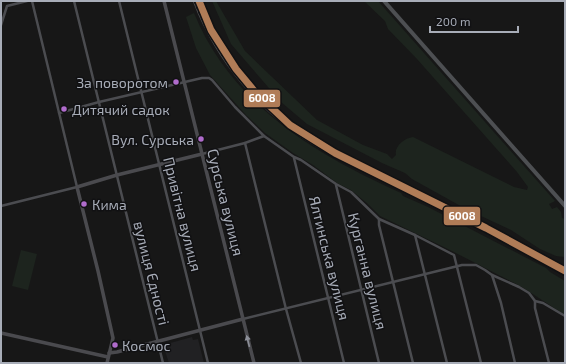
<svg xmlns="http://www.w3.org/2000/svg" width="566" height="364" font-family="'Exo 2',sans-serif">
<rect width="100%" height="100%" fill="#171717"/>
<!-- built -->
<path fill="#212123" d="M192 337 193 340 198 339 204 363H169L163 345Z"/>
<!-- green -->
<g fill="#1d241e">
<path d="M212 1H216L245 51 317 120 363 145 387 154 392 159 396 155C394 147 404 138 413 137L514 187 527 190 528 187 517 172 417 59 388 29 385 21 364 1H378L555 201 549 204 552 209 557 207 561 212 562 218 565 219V257L556 256 540 249 511 230 466 209 412 179 405 173 382 163 307 124 281 102 231 44Z"/>
<path d="M194 13C231 104 316 155 401 193L403 196 428 207 546 268 550 272 565 281V315L522 287 450 250 380 216 368 204 351 190 337 183 313 165 293 153 265 133 246 115 210 75 196 48 186 17Z"/>
<path d="M21 250 37 254 28 290 12 286Z"/>
</g>
<g fill="none" stroke-linecap="round" stroke-linejoin="round">
<!-- street -->
<g stroke="#4b4c50" stroke-width="2.5">
<path d="M74 1 163 363"/>
<path d="M119 1 208 363"/>
<path d="M1 25 7 6 27 1"/>
<path d="M59 113 99 102 202 78H209L212 80 235 107 264 136 245 143 286 309 301 363"/>
<path d="M264 136 294 157 301 160 336 184 351 192 379 219 415 235 454 255 481 363"/>
<path d="M202 154 245 143"/>
<path d="M294 158 344 363"/>
<path d="M336 185 379 363"/>
<path d="M1 206 77 187 32 1"/>
<path d="M379 219V225L413 363"/>
<path d="M415 235 447 363"/>
<path d="M492 275 501 303 515 363"/>
<path d="M535 301V308L549 363"/>
<path d="M243 319 462 265H476L485 270 492 275 519 287 529 293 535 301 543 303 565 316"/>
</g>
<!-- secondary -->
<g stroke="#4a4a4e" stroke-width="3.5">
<path d="M164 1 254 363"/>
<path d="M1 333 108 357"/>
<path d="M109 353 117 352 243 319"/>
<path d="M107 363 113 338 111 329 98 271 77 187 117 175 202 154"/>
</g>
<!-- primary -->
<path stroke="#4d4f52" stroke-width="4" d="M384 1 565 206"/>
<defs>
<path id="rail" d="M194 1C217 61 261 114 317 146 349 165 384 180 417 196 467 221 517 246 565 273"/>
</defs>
<!-- rail casing -->
<use href="#rail" stroke="#4b4c4f" stroke-width="2.5"/>
<!-- rail -->
<use href="#rail" stroke="#111113" stroke-width="1" stroke-dasharray="3" stroke-linecap="butt"/>
<defs>
<path id="rail-1" d="M199 1 211 30 236 69 256 93 290 125 335 153 486 228 565 271"/>
</defs>
<!-- rail-1 casing -->
<use href="#rail-1" stroke="#111113" stroke-width="10"/>
<!-- rail-1 -->
<use href="#rail-1" stroke="#b07c57" stroke-width="7"/>
</g>
<!-- one-way arrows -->
<defs><path id="oneway-solid" d="M-6-.8H1V-3.2L6.5 0L1 3.2V.8H-6Z"/></defs>
<use fill="#8c8f98" href="#oneway-solid" transform="translate(248 341) rotate(-104)"/>
<!-- markers -->
<g fill="#b06ccc" stroke="#111113" stroke-width="1.5">
<circle cx="176" cy="82" r="3.5"/>
<circle cx="64" cy="109" r="3.5"/>
<circle cx="201" cy="139" r="3.5"/>
<circle cx="84" cy="204" r="3.5"/>
<circle cx="115" cy="345" r="3.5"/>
</g>
<g text-anchor="middle" dominant-baseline="central" stroke-width="3" stroke-linejoin="round" paint-order="stroke">
<!-- bus labels -->
<g font-size="14" fill="#a8adb8" stroke="#111113" text-anchor="start">
<text x="168" y="82" text-anchor="end">За поворотом</text>
<text x="72" y="109">Дитячий садок</text>
<text x="194" y="139" text-anchor="end">Вул. Сурська</text>
<text x="92" y="204">Кима</text>
<text x="122" y="345">Космос</text>
</g>
<!-- street labels -->
<g font-size="15" fill="#a8adb8" stroke="#111113">
<text transform="translate(226 202) rotate(76)">Сурська вулиця</text>
<text transform="translate(183 214) rotate(76)">Привітна вулиця</text>
<text transform="translate(330 258) rotate(76)">Ялтинська вулиця</text>
<text transform="translate(368 271) rotate(76)">Курганна вулиця</text>
<text transform="translate(152 273) rotate(76)">вулиця Єдності</text>
</g>
</g>
<g stroke="#111113" stroke-width="1.5">
<rect x="243" y="89" width="38" height="19" rx="4" fill="#b07c57"/>
<rect x="443" y="206" width="38" height="20" rx="4" fill="#b07c57"/>
</g>
<g font-size="11" text-anchor="middle" font-weight="bold" fill="#fff">
<text x="262" y="102">6008</text>
<text x="462" y="220">6008</text>
</g>
<!-- border -->
<rect width="566" height="364" fill="none" stroke="#a8adb8" stroke-width="4"/>
<!-- scale -->
<path d="M430 26v6h88v-6" fill="none" stroke="#a8adb8" stroke-width="2"/>
<text x="436" y="26" font-size="12" fill="#a8adb8" stroke="#111113" stroke-width="3" paint-order="stroke">200 m</text>
</svg>
